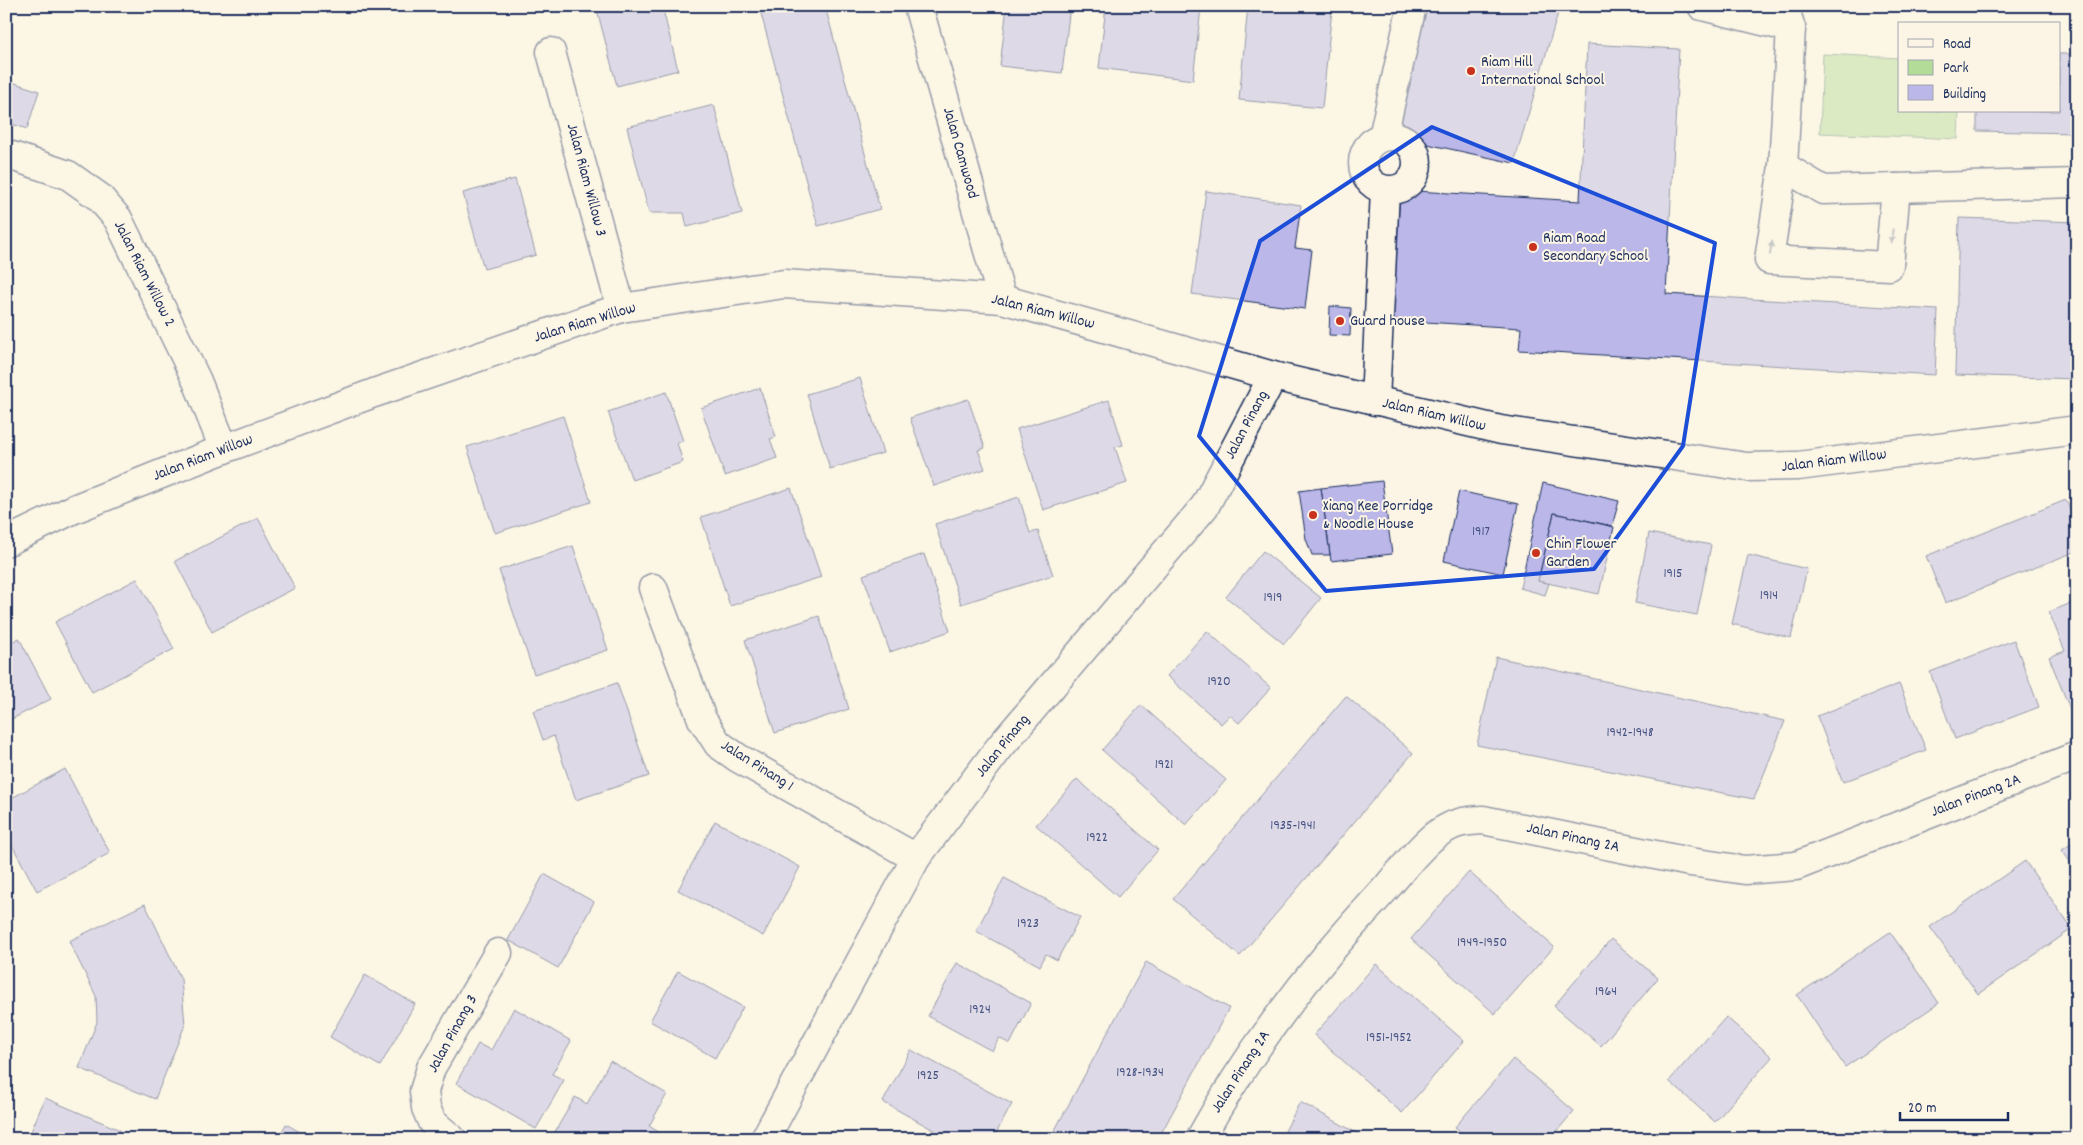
<svg xmlns="http://www.w3.org/2000/svg" width="2083" height="1145" font-family="Dekko,sans-serif">
<rect width="100%" height="100%" fill="#fcf5e5"/>
<filter id="ink" filterUnits="userSpaceOnUse"><feTurbulence type="fractalNoise" baseFrequency=".02" numOctaves="2"/><feDisplacementMap in="SourceGraphic" scale="10" xChannelSelector="R" yChannelSelector="G"/><feConvolveMatrix kernelMatrix="1 2 1 2 8 2 1 2 1" color-interpolation-filters="sRGB"/></filter>
<g filter="url(#ink)">
<!-- green -->
<path fill="#b3dc99" stroke="#67867c" d="M1823 54 1899 58V111H1959L1958 139 1820 133Z"/>
<!-- building -->
<g fill="#bbb7e9" stroke="#1b2f5e">
<path d="M596 6H662L678 70 617 86Z"/>
<path d="M759 6H825L880 209 818 226Z"/>
<path d="M1007 6H1070L1062 73 1000 66Z"/>
<path d="M1106 6 1201 7 1193 80 1099 68Z"/>
<path d="M1248 6H1307L1332 9 1322 108 1239 100Z"/>
<path d="M1417 6H1560L1514 163 1386 135Z"/>
<path d="M1587 44 1679 49 1666 294 1938 310 1935 375 1519 350 1521 328 1393 320 1400 190 1580 201Z"/>
<path d="M2059 54H2077V133L1977 131V111H2059Z"/>
<path d="M6 80 39 91 27 129 6 122Z"/>
<path d="M714 105 742 213 687 227 684 213H649L627 127Z"/>
<path d="M515 179 536 255 484 269 463 193Z"/>
<path d="M1206 191 1301 205 1295 248 1312 250 1305 309 1192 294Z"/>
<path d="M1959 218 2077 222V379L1955 375Z"/>
<path d="M1330 306 1351 308 1350 336 1329 335Z"/>
<path d="M860 378 883 453 830 469 807 394Z"/>
<path d="M760 388 776 437 770 439 777 458 725 476 701 408Z"/>
<path d="M666 392 683 441 677 443 683 462 632 480 608 412Z"/>
<path d="M968 399 985 448 978 450 985 469 934 486 910 418Z"/>
<path d="M1109 400 1123 445 1115 447 1127 483 1043 510 1017 429Z"/>
<path d="M563 416 591 502 495 533 467 447Z"/>
<path d="M1382 481 1392 554 1331 561 1321 488Z"/>
<path d="M1543 483 1619 501 1612 526 1554 513 1538 581 1549 583 1545 595 1520 588Z"/>
<path d="M791 488 821 577 730 606 701 517Z"/>
<path d="M1321 488 1330 555H1312L1306 539 1299 491Z"/>
<path d="M1459 491 1518 504 1503 574 1444 561Z"/>
<path d="M1019 497 1030 533 1038 531 1053 575 961 604 935 524Z"/>
<path d="M2066 500 2077 527V551L1945 603 1926 556Z"/>
<path d="M1554 513 1614 527 1599 594 1538 581Z"/>
<path d="M258 518 295 588 212 632 175 561Z"/>
<path d="M1649 533 1711 545 1697 615 1635 603Z"/>
<path d="M573 546 608 650 534 674 499 570Z"/>
<path d="M1263 551 1321 598 1284 644 1226 597Z"/>
<path d="M924 554 950 631 890 652 863 575Z"/>
<path d="M1748 555 1807 569 1791 638 1732 624Z"/>
<path d="M137 579 174 649 92 692 55 622Z"/>
<path d="M2077 597V712L2072 714 2049 657 2065 651 2049 612 2074 602 2073 599Z"/>
<path d="M819 616 849 709 775 733 745 640Z"/>
<path d="M1207 631 1271 688 1239 723 1230 715 1221 724 1167 676Z"/>
<path d="M19 638 51 699 6 722V645Z"/>
<path d="M2014 640 2039 707 1955 739 1930 672Z"/>
<path d="M1496 657 1785 721 1754 799 1477 745Z"/>
<path d="M617 683 649 776 576 800 554 736 543 740 533 711Z"/>
<path d="M1899 684 1926 750 1843 782 1817 716Z"/>
<path d="M1346 696 1413 753 1240 956 1173 899Z"/>
<path d="M1141 705 1226 780 1186 825 1102 750Z"/>
<path d="M65 769 110 853 37 891 6 834V801Z"/>
<path d="M1077 779 1158 850 1118 897 1036 825Z"/>
<path d="M715 821 800 867 763 936 678 890Z"/>
<path d="M2077 840V872L2062 850Z"/>
<path d="M2025 861 2072 929 1978 994 1930 927Z"/>
<path d="M1469 872 1554 947 1495 1014 1411 939Z"/>
<path d="M544 874 594 902 558 968 508 940Z"/>
<path d="M1004 878 1080 917 1057 960 1046 954 1040 966 976 931Z"/>
<path d="M145 904 181 979 185 1025 155 1099 79 1068 97 1022 96 996 69 941Z"/>
<path d="M1890 932 1939 1003 1845 1067 1797 995Z"/>
<path d="M1611 939 1658 978 1601 1046 1554 1006Z"/>
<path d="M1146 962 1229 1008 1158 1139H1050Z"/>
<path d="M957 963 1031 1003 1010 1044 999 1038 992 1051 928 1016Z"/>
<path d="M1376 964 1464 1041 1402 1113 1314 1035Z"/>
<path d="M678 971 743 1007 715 1058 650 1021Z"/>
<path d="M365 975 415 1004 380 1066 330 1037Z"/>
<path d="M514 1008 571 1041 552 1074 564 1080 536 1129 456 1083 478 1044 491 1050Z"/>
<path d="M1726 1017 1772 1057 1715 1122 1669 1081Z"/>
<path d="M911 1050 1012 1104 993 1139H950L883 1102Z"/>
<path d="M1513 1059 1574 1111 1550 1139H1469L1455 1127Z"/>
<path d="M610 1061 667 1094 649 1126 660 1133 657 1139H556L552 1137 575 1097 587 1104Z"/>
<path d="M45 1098 120 1130 116 1139H28Z"/>
<path d="M1300 1102 1368 1139H1281Z"/>
<path d="M286 1124 312 1139H278Z"/>
<path d="M1886 1130 1888 1138 1903 1134 1905 1139H1850Z"/>
</g>
<g fill="none" stroke-linecap="round" stroke-linejoin="round">
<defs>
<g id="minor">
<path d="M918 6 1002 299"/>
<path d="M1702 6 1791 28"/>
<path d="M1784 6 1791 28 1783 166 1823 190 2077 183"/>
<path d="M551 52 621 308"/>
<circle cx="1390" cy="163" r="27"/>
<path d="M1383 137 1412 6"/>
<path d="M6 154 68 175 99 197 118 219 197 381 224 449"/>
<path d="M1783 166 1769 260 1889 266 1896 188"/>
<path d="M1375 401 1385 190"/>
<path d="M6 542 74 509 224 449 374 393 621 308 784 284 1002 299 1273 376 1501 430 1747 467 1798 466 2077 430"/>
<path d="M653 588 702 719 718 744 738 758 916 858"/>
<path d="M452 1139 432 1122 426 1108 424 1091 431 1068 498 953"/>
<path d="M765 1139 916 858 1000 747 1205 506 1273 376"/>
<path d="M1200 1139C1251 1046 1316 963 1388 886 1400 872 1423 843 1437 834 1455 822 1463 821 1483 820L1690 862 1745 870 1796 866 2077 756"/>
</g>
</defs>
<!-- minor casing -->
<use href="#minor" stroke="#1b2f5e" stroke-width="31"/>
<!-- minor -->
<use href="#minor" stroke="#fcf5e5" stroke-width="28"/>
</g>
<!-- one-way arrows -->
<defs><path id="oneway-solid" d="M-6-.8H1V-3.2L6.5 0L1 3.2V.8H-6Z" transform="scale(1.25)"/></defs>
<g fill="#8c92a2">
<use href="#oneway-solid" transform="translate(1892 236) rotate(95)"/>
<use href="#oneway-solid" transform="translate(1771 248) rotate(-81)"/>
</g>
</g>
<!-- marked area -->
<path d="M0 0H2083V1145H0ZM1432 127 1715 243 1683 446 1594 569 1326 591 1199 436 1260 241Z" fill="#fcf5e5" fill-opacity=".55" fill-rule="evenodd"/>
<path fill="none" stroke="#1d4ed8" stroke-width="4" stroke-linejoin="round" d="M1432 127 1715 243 1683 446 1594 569 1326 591 1199 436 1260 241Z"/>
<!-- markers -->
<g fill="#c8321e" stroke="#fcf5e5" stroke-width="2">
<circle cx="1471" cy="71" r="5"/>
<circle cx="1533" cy="247" r="5"/>
<circle cx="1340" cy="321" r="5"/>
<circle cx="1313" cy="515" r="5"/>
<circle cx="1536" cy="553" r="5"/>
</g>
<g text-anchor="middle" dominant-baseline="central" stroke-width="4" stroke-linejoin="round" paint-order="stroke">
<!-- number labels -->
<g font-size="14" fill="#435181">
<text x="1481" y="532">1917</text>
<text x="1673" y="574">1915</text>
<text x="1769" y="596">1914</text>
<text x="1273" y="598">1919</text>
<text x="1219" y="682">1920</text>
<text x="1630" y="733">1942-1948</text>
<text x="1164" y="765">1921</text>
<text x="1293" y="826">1935-1941</text>
<text x="1097" y="838">1922</text>
<text x="1028" y="924">1923</text>
<text x="1482" y="943">1949-1950</text>
<text x="1606" y="992">1964</text>
<text x="980" y="1010">1924</text>
<text x="1389" y="1038">1951-1952</text>
<text x="1140" y="1073">1928-1934</text>
<text x="928" y="1076">1925</text>
</g>
<!-- poi labels -->
<g font-size="16" fill="#1b2f5e" stroke="#fcf5e5" text-anchor="start">
<text x="1481" y="62">Riam Hill<tspan x="1481" dy="18">International School</tspan></text>
<text x="1543" y="238">Riam Road<tspan x="1543" dy="18">Secondary School</tspan></text>
<text x="1350" y="321">Guard house</text>
<text x="1323" y="506">Xiang Kee Porridge<tspan x="1323" dy="18">&amp; Noodle House</tspan></text>
<text x="1546" y="544">Chin Flower<tspan x="1546" dy="18">Garden</tspan></text>
</g>
<!-- street labels -->
<g font-size="16" fill="#1b2f5e" stroke="#fcf5e5">
<text transform="translate(960 153) rotate(74)">Jalan Camwood</text>
<text transform="translate(586 180) rotate(75)">Jalan Riam Willow 3</text>
<text transform="translate(144 274) rotate(63)">Jalan Riam Willow 2</text>
<text transform="translate(1043 312) rotate(14)">Jalan Riam Willow</text>
<text transform="translate(585 323) rotate(-17)">Jalan Riam Willow</text>
<text transform="translate(1434 415) rotate(13)">Jalan Riam Willow</text>
<text transform="translate(1247 425) rotate(-62)">Jalan Pinang</text>
<text transform="translate(203 458) rotate(-21)">Jalan Riam Willow</text>
<text transform="translate(1834 461) rotate(-7)">Jalan Riam Willow</text>
<text transform="translate(1003 746) rotate(-51)">Jalan Pinang</text>
<text transform="translate(757 766) rotate(32)">Jalan Pinang 1</text>
<text transform="translate(1976 796) rotate(-21)">Jalan Pinang 2A</text>
<text transform="translate(1573 838) rotate(12)">Jalan Pinang 2A</text>
<text transform="translate(453 1034) rotate(-61)">Jalan Pinang 3</text>
<text transform="translate(1241 1072) rotate(-57)">Jalan Pinang 2A</text>
</g>
</g>
<!-- margin -->
<rect width="2083" height="1145" fill="none" stroke="#fcf5e5" stroke-width="25"/>
<rect x="12" y="12" width="2058" height="1120" fill="none" stroke="#1b2f5e" stroke-width="2" filter="url(#ink)"/>
<!-- legend -->
<rect x="1898" y="22" width="162" height="90" fill="#fcf5e5" stroke="#a2a6af"/>
<rect x="1908" y="39" width="25" height="8" fill="#fcf5e5" stroke="#a2a6af"/>
<text x="1943" y="48" font-size="15" fill="#1b2f5e">Road</text>
<rect x="1908" y="60" width="25" height="15" fill="#b3dc99" stroke="#a2a6af"/>
<text x="1943" y="72" font-size="15" fill="#1b2f5e">Park</text>
<rect x="1908" y="85" width="25" height="15" fill="#bbb7e9" stroke="#a2a6af"/>
<text x="1943" y="98" font-size="15" fill="#1b2f5e">Building</text>
<!-- scale -->
<path d="M1900 1112v8h108v-8" fill="none" stroke="#1b2f5e" stroke-width="2.5"/>
<text x="1908" y="1112" font-size="15" fill="#1b2f5e" stroke="#fcf5e5" stroke-width="4" paint-order="stroke">20 m</text>
</svg>
